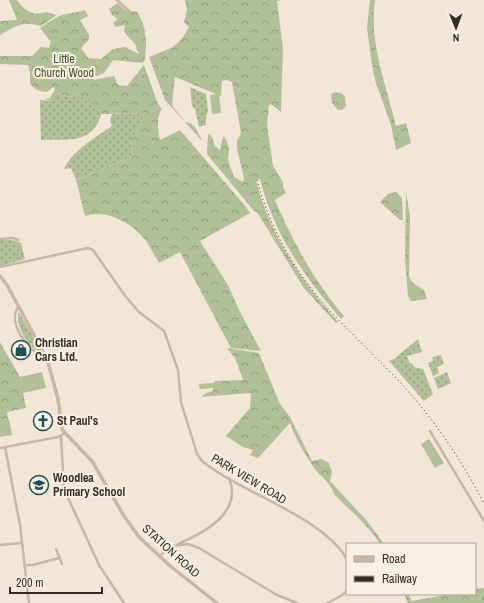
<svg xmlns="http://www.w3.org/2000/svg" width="484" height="603" font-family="'Archivo Narrow',sans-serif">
<defs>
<pattern id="grass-dots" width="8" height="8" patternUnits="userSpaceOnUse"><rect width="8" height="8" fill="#b2c098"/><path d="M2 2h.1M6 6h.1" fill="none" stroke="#929c7c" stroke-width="1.8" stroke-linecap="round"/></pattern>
<pattern id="forest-crowns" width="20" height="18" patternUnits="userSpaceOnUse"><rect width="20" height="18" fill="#b2c098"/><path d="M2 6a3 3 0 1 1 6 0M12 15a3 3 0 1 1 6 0" fill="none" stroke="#929c7c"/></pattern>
</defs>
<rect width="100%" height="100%" fill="#f1e6d8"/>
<!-- grass -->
<g fill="url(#grass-dots)">
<path d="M190 87 206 94 208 111 206 116V125L199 127 195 109 192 106Z"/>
<path d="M56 93 69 97 80 95 95 109 102 112C93 145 69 139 41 140L40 100 50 101Z"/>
<path d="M144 113 141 123 131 140 132 156 76 180 71 168 64 169C72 151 96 137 112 126L110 121 112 114Z"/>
<path d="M0 240H12L21 243 25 259 0 266Z"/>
<path d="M19 312 42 353C29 349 14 325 19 312Z"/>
<path d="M418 339 422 352 407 356 410 364 412 363 414 367 423 369 433 394 424 401 389 361 394 359Z"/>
<path d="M441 355 444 364 437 367 439 373 433 376 428 363 433 361 432 357Z"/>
<path d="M447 372 451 383 438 389 434 378Z"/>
</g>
<!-- forest -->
<g fill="url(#forest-crowns)">
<path d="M9 0H17C24 10 33 17 46 12L57 15 41 26C21 21 16 26 0 35V56H32L41 47 49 48 51 42 40 28C48 23 56 16 66 14 73 12 78 13 85 10L88 16 80 20 89 35V39L81 48 88 58 101 59 113 49 125 47 139 54 135 44 124 32 125 25 116 27 113 23 118 19 112 15 109 9 118 3 125 10 137 12C147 27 147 42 145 60L142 63 113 60 104 73 94 77V80L114 76 118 85 127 86 144 65 158 104 162 109C156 116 158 132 160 140L180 130 246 207 250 213 200 241 228 285 239 310 261 351 231 348 180 252 159 263C155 256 151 249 147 242 134 224 106 208 85 216L76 180 132 156 131 140 141 123 144 113 102 114V112L95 109 80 95 69 97 57 93 54 99 50 101 45 99 50 98 55 89 53 87 47 92C41 92 34 89 30 84V73L28 65 0 64V21L17 20Z"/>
<path d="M185 0H282L277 1 283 48 281 112 271 104 269 105 267 125 273 166 283 182V187L286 193 275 200C293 242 314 281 344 316L341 319C305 277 274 235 260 179L256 180C269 234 302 281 338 322L336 323 303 287 257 212 254 211 207 154 208 134 212 137 215 146 220 150 223 136 226 139 229 148 228 160 234 177 243 182 244 178 237 149V141L241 133 232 82 227 80 222 81 221 96 175 77 172 105 185 122 190 123 195 127 203 142 165 100 149 57C171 48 177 49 189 27L184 22 187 10Z"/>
<path d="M370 0H375C369 44 386 84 396 126L406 123 411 143 396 150 391 125 375 80 371 59 367 28Z"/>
<path d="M335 92 341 93 345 97 346 106 342 110H338L332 103 331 94Z"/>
<path d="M396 192 402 198 403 220H400L380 202 388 194Z"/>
<path d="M406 193 410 216 409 277 413 283 424 290 427 299 411 301 408 296 405 259Z"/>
<path d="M0 342 20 377 26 408 7 412 8 419 0 420Z"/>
<path d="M227 348 259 353 280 404 290 417 312 461 321 459 329 463 332 472 330 481 367 521 384 544H380C367 523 350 511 334 494 332 484 321 477 315 469 305 455 296 439 290 423L258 458 250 455 253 450 243 447 226 436 250 408 251 393 201 397 206 393 213 391V388L200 389 199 384 214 383 215 381 243 380 235 358Z"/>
<path d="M484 588V603H408L404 594H408L412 601 450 594H475V589Z"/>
</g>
<!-- pitch -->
<g fill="#b2c098">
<path d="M219 94 221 113 212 114 210 95Z"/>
<path d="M42 372 46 388 23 393 20 377Z"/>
<path d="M9 419 12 435 0 437V420Z"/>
<path d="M429 439 444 463 435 468 421 444Z"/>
</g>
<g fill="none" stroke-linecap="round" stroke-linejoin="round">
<!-- minor -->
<g stroke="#c9b6a4" stroke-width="2.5">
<path d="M117 0 129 11"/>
<path d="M0 239 13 238 18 240"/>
<path d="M0 267 88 248 93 250 126 297 139 312 164 331 178 370 181 402 197 454 202 461C241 493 322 516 347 559"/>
<path d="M18 307C7 323 29 353 45 357"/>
<path d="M430 431 484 521"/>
<path d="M61 436 64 489 99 565 124 603"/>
<path d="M5 447 20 525 29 603"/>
<path d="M0 448 58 437 65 433"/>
<path d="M178 544C204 533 243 513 229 478"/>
<path d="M0 545 22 543"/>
<path d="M173 546 188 544 199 548 277 595 297 603"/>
<path d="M56 549 62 564"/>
<path d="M159 556 173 546"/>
<path d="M25 565H33L59 558"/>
<path d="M327 603 341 596 347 591"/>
</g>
<!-- tertiary -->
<path stroke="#c9b6a4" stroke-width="3.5" d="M0 276 7 285 47 359 58 399 62 429 65 433 92 461 124 516 139 537 169 565 217 603"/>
<!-- rail -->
<path stroke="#352b26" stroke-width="1" stroke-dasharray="1 3" stroke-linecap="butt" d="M257 180C269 225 292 267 322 302 351 335 385 364 414 398 441 430 465 466 484 504"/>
</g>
<!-- icons -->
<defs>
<symbol id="shop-ring" viewBox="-11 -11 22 22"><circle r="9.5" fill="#f9f0e4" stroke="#1b5156" stroke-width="1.5"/><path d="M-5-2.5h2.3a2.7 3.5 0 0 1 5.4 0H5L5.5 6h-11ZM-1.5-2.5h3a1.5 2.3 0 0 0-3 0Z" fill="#1b5156"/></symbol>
<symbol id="church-ring" viewBox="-11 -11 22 22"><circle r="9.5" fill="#f9f0e4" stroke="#1b5156" stroke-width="1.5"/><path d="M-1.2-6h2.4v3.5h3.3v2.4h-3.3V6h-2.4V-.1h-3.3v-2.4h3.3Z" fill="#1b5156"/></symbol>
<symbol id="school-ring" viewBox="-11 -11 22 22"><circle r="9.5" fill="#f9f0e4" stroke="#1b5156" stroke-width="1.5"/><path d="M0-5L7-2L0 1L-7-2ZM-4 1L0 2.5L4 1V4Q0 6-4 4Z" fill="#1b5156"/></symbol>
</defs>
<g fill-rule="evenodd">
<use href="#shop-ring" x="10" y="339" width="22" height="22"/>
<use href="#church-ring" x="32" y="410" width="22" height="22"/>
<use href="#school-ring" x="28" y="474" width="22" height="22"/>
</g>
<g text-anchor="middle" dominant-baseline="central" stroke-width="4" stroke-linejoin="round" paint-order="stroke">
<!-- park labels -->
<g font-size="12" fill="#43532a" stroke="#f9f0e4">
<text x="64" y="59">Little<tspan x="64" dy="14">Church Wood</tspan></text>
</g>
<!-- poi labels -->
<g font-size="12" font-weight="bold" fill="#352b26" stroke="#f9f0e4" text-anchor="start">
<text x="35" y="343">Christian<tspan x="35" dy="14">Cars Ltd.</tspan></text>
<text x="57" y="421">St Paul's</text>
<text x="53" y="478">Woodlea<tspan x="53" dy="14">Primary School</tspan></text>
</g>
<!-- street labels -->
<g font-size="12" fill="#352b26" stroke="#f9f0e4">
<text transform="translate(249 479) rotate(31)">PARK VIEW ROAD</text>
<text transform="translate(171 551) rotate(42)">STATION ROAD</text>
</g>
</g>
<!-- legend -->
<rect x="346" y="543" width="130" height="52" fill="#f9f0e4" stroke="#aba198"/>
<rect x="354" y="556" width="20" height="6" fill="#c9b6a4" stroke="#aba198"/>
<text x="382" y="563" font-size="12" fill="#352b26">Road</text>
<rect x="354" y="576" width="20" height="6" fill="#352b26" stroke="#aba198"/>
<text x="382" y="583" font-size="12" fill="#352b26">Railway</text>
<!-- north arrow -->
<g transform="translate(456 28) rotate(179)" stroke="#f9f0e4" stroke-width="3" paint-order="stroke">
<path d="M0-3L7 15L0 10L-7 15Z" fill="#352b26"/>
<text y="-6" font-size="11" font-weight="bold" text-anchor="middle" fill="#352b26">N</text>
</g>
<!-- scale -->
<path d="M10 587v6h92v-6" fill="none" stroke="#352b26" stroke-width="2"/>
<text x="16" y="587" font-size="12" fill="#352b26" stroke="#f9f0e4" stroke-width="3" paint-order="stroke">200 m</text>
</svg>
